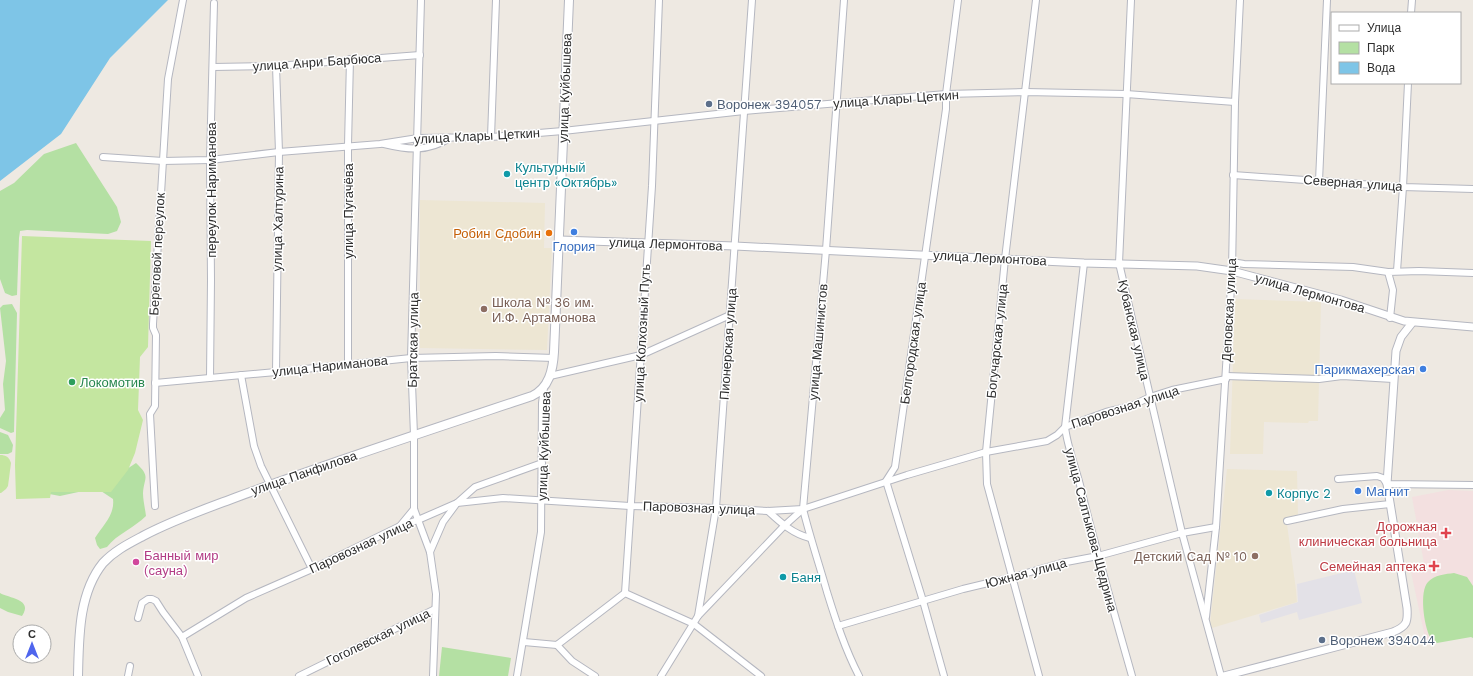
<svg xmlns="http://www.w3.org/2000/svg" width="1473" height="676" font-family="'Work Sans',sans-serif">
<rect width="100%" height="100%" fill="#eee9e2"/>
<!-- industrial -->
<path fill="#e3e1e7" d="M1354 570 1362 603 1299 620 1297 612 1261 623 1259 615 1298 602 1297 584Z"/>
<!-- education -->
<g fill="#ede6d3">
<path d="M420 200 545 203 544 248H552L547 350 420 348Z"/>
<path d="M1235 299 1321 302 1318 421H1309L1308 423 1264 422 1263 454H1230Z"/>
<path d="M1227 469 1297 471 1298 516 1286 517 1296 590 1297 602 1212 628 1210 624Z"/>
</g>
<!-- medical -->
<path fill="#f3e0e0" d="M1448 490 1473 491V631L1426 642 1411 572 1425 569 1412 497Z"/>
<!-- green -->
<g fill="#b4e0a3">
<path d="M76 143 117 207 121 222 117 231 108 234 27 230 20 231 19 238 17 295 12 296 5 293 0 279V191L14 183 44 154Z"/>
<path d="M12 304 17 313 14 432 11 433 0 428V418L5 410 3 384 6 361 0 308 3 305Z"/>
<path d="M0 432 8 435 13 445 12 452 8 454H0Z"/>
<path d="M136 463C151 477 144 477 143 493 143 500 145 508 146 516 134 528 117 534 107 547L100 549 97 545 95 538C103 525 115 515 113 499L101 491H83L60 496 44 493 124 471Z"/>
<path d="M1454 573 1467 577 1473 586V638L1471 637 1437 643C1435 641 1431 639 1430 637 1424 626 1419 591 1428 582 1434 575 1446 574 1454 573Z"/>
<path d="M0 593C8 598 34 599 22 616L8 612 0 608Z"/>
<path d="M442 647 511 658 508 676H439Z"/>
</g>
<!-- pitch -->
<g fill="#c4e6a0">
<path d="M22 236 151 241 148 347 140 357 138 410 143 420 135 453 128 470 111 492H51L50 498 16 499 15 465Z"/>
<path d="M0 455C6 455 9 457 11 463L8 486 6 489 1 493H0Z"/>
</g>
<!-- water -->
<path fill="#7ec5e7" d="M0 0H168L110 58 61 134 0 181Z"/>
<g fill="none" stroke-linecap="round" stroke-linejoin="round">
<defs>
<g id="minor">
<path d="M421 0 411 358 414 435V509L430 552 436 594 433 676"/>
<path d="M844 0 826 250 803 509C810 537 819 564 827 592 836 621 845 649 859 676"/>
<path d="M1036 0 1005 259 986 452 987 484 1039 676"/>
<path d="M1131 0 1119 263 1182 533 1221 676"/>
<path d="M1411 13 1412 0"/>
<path d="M276 66 279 152 276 372"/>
<path d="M213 67 276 66 420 55"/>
<path d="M491 137 496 0"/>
<path d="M384 144C409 150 427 152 450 138"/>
<path d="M103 157 163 161 210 160 279 152 380 144 418 138 491 137 563 131 744 111 946 94 1025 92 1126 94 1235 102"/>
<path d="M1233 175 1403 187 1473 189"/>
<path d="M1319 181 1327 0"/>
<path d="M1232 262 1244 264 1353 267 1388 272"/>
<path d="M1084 263 1065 427C1068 451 1078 473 1083 497 1098 557 1115 616 1132 676"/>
<path d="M1397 271 1403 187 1408 83"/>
<path d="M1390 318 1393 290 1388 272 1419 271 1473 273"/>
<path d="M348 364V145L350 59"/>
<path d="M241 375 254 446 261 466 312 569"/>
<path d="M550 376 641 355 730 315"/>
<path d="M1226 376 1319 379 1342 376 1393 379"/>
<path d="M210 378 211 280 210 160 214 3"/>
<path d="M155 383 276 372 411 358 496 356 554 358"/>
<path d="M1338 479 1377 476 1383 478 1387 484 1473 485"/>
<path d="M155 506 150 414 155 406 156 335 153 328V324L168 79 183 0"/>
<path d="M768 511C781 523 793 534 810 538"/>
<path d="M1287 521 1343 509 1390 504"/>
<path d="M400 526 414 509"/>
<path d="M430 552 443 522 457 503 475 487 542 463"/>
<path d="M625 593 652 186 659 0"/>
<path d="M698 616 784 526 803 509"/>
<path d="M1206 617 1216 527 1232 271 1235 102 1240 0"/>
<path d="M138 618 142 603 148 599H152L156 601 163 612 182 637 198 676"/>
<path d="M838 626 963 589 1013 577 1061 563 1098 556 1182 533 1216 527"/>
<path d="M182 637 246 598 312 569 400 526 418 520 457 503 503 498 630 506 716 508 768 511 803 509 907 475 986 452 1047 441 1057 435 1065 427 1106 412 1131 406 1150 397 1172 390 1226 379"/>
<path d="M524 642 557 645 625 593 694 624 761 676"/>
<path d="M557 645 572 661 595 676"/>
<path d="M128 676 130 666"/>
<path d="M299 676 435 609"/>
<path d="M517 676 541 532 542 403 544 387"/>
<path d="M661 676 698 616 716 508 752 0"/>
<path d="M944 676 923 601 886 481 895 467 946 109V94L958 0"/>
</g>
<g id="tertiary">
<path d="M560 240 735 246 1084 263 1197 266 1232 271 1341 300 1404 321 1473 327"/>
<path d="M1224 676 1393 632C1407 626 1408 622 1407 608L1387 484 1396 351 1401 337 1412 323"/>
</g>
<path id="secondary" d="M78 676C79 639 78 594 103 563 114 551 128 544 143 536 173 520 205 509 237 497 335 461 433 429 532 396 549 388 553 370 554 352L569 0"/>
</defs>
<!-- minor casing -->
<use href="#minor" stroke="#b5b7c0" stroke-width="8"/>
<!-- tertiary casing -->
<use href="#tertiary" stroke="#b5b7c0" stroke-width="9"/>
<!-- secondary casing -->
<use href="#secondary" stroke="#b5b7c0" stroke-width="10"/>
<!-- minor -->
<use href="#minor" stroke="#fff" stroke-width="6"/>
<!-- tertiary -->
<use href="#tertiary" stroke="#fff" stroke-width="7"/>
<!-- secondary -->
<use href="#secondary" stroke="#fff" stroke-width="8"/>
</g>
<!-- markers -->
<g fill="#5c6f8a" stroke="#fff" stroke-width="1.5">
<circle cx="709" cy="104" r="4"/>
<circle cx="1322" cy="640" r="4"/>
</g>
<g fill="#0f9aa8" stroke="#fff" stroke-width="1.5">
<circle cx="507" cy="174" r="4"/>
<circle cx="1269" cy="493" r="4"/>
<circle cx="783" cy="577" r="4"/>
</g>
<g fill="#3f7fe0" stroke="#fff" stroke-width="1.5">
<circle cx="574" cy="232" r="4"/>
<circle cx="1423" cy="369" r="4"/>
<circle cx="1358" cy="491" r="4"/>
</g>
<circle fill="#e8710a" stroke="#fff" stroke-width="1.5" cx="549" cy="233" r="4"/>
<g fill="#8d6e63" stroke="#fff" stroke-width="1.5">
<circle cx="484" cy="309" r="4"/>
<circle cx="1255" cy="556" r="4"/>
</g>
<circle fill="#2e9e5b" stroke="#fff" stroke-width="1.5" cx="72" cy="382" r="4"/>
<g fill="#e0444e" stroke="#fff" stroke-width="1.5">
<path d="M1444 527h4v4h4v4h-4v4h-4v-4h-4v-4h4z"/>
<path d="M1432 560h4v4h4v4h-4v4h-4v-4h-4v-4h4z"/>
</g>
<circle fill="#d1479c" stroke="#fff" stroke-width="1.5" cx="136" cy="562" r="4"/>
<g text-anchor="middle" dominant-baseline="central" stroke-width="3" stroke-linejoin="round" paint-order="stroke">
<!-- street labels -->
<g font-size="13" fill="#2e2e2e" stroke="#fff">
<text transform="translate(317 62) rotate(-4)">улица Анри Барбюса</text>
<text transform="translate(565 88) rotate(-88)">улица Куйбышева</text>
<text transform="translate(896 99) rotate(-4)">улица Клары Цеткин</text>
<text transform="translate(477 136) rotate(-3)">улица Клары Цеткин</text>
<text transform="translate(1353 183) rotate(4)">Северная улица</text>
<text transform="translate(211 190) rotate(-90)">переулок Нариманова</text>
<text transform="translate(348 211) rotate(-90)">улица Пугачёва</text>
<text transform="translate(278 219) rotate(-89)">улица Халтурина</text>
<text transform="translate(666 244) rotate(2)">улица Лермонтова</text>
<text transform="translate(157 254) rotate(-87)">Береговой переулок</text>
<text transform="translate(990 258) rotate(3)">улица Лермонтова</text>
<text transform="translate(1310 293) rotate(16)">улица Лермонтова</text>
<text transform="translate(1229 310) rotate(-87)">Деповская улица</text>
<text transform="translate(1134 330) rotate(77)">Кубанская улица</text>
<text transform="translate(642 333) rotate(-87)">улица Колхозный Путь</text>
<text transform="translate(413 340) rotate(-89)">Братская улица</text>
<text transform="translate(997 341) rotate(-84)">Богучарская улица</text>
<text transform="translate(818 342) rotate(-85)">улица Машинистов</text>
<text transform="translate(913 343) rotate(-82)">Белгородская улица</text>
<text transform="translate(728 344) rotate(-86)">Пионерская улица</text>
<text transform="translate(330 366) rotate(-6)">улица Нариманова</text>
<text transform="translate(1125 407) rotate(-18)">Паровозная улица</text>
<text transform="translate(544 446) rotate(-88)">улица Куйбышева</text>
<text transform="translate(304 473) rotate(-19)">улица Панфилова</text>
<text transform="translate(699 508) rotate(2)">Паровозная улица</text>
<text transform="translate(1091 530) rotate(75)">улица Салтыкова-Щедрина</text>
<text transform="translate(361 546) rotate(-25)">Паровозная улица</text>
<text transform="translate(1026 573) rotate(-15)">Южная улица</text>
<text transform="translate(378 637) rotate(-26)">Гоголевская улица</text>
</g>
<!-- service labels -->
<g font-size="13" fill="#4e5e75" stroke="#fff" text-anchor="start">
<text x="717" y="104">Воронеж 394057</text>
<text x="1330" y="640">Воронеж 394044</text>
</g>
<!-- culture labels -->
<g font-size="13" fill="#0d838f" stroke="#fff" text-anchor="start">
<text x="515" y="167">Культурный<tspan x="515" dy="15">центр «Октябрь»</tspan></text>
<text x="1277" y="493">Корпус 2</text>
<text x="791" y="577">Баня</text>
</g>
<!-- food labels -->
<g font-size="13" fill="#c56008" stroke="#fff" text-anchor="end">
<text x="541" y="233">Робин Сдобин</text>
</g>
<!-- shop labels -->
<g font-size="13" fill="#366cbe" stroke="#fff">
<text x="574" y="246">Глория</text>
<text x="1415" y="369" text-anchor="end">Парикмахерская</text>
<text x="1366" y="491" text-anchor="start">Магнит</text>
</g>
<!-- education labels -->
<g font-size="13" fill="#785e54" stroke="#fff" text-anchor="start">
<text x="492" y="302">Школа № 36 им.<tspan x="492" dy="15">И.Ф. Артамонова</tspan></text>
<text x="1247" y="556" text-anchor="end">Детский Сад № 10</text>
</g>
<!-- leisure labels -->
<g font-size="13" fill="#27864d" stroke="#fff" text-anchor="start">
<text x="80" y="382">Локомотив</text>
</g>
<!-- health labels -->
<g font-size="13" fill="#be3a42" stroke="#fff" text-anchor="end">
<text x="1437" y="526">Дорожная<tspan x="1437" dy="15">клиническая больница</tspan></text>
<text x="1426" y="566">Семейная аптека</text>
</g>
<!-- hotel labels -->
<g font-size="13" fill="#b23c85" stroke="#fff" text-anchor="start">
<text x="144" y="555">Банный мир<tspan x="144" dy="15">(сауна)</tspan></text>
</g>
</g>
<!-- legend -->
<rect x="1331" y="12" width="130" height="72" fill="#ffffff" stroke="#ababab"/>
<rect x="1339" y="25" width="20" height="6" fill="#ffffff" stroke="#ababab"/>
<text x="1367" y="32" font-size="12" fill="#2e2e2e">Улица</text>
<rect x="1339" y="42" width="20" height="12" fill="#b4e0a3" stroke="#ababab"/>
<text x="1367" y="52" font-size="12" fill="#2e2e2e">Парк</text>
<rect x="1339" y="62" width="20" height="12" fill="#7ec5e7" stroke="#ababab"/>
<text x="1367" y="72" font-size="12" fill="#2e2e2e">Вода</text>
<!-- north arrow -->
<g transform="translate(32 644)"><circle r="19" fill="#ffffff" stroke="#ababab"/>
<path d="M0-3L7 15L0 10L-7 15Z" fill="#4f65ed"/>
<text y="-6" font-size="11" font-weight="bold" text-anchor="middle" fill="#2e2e2e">С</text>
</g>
</svg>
